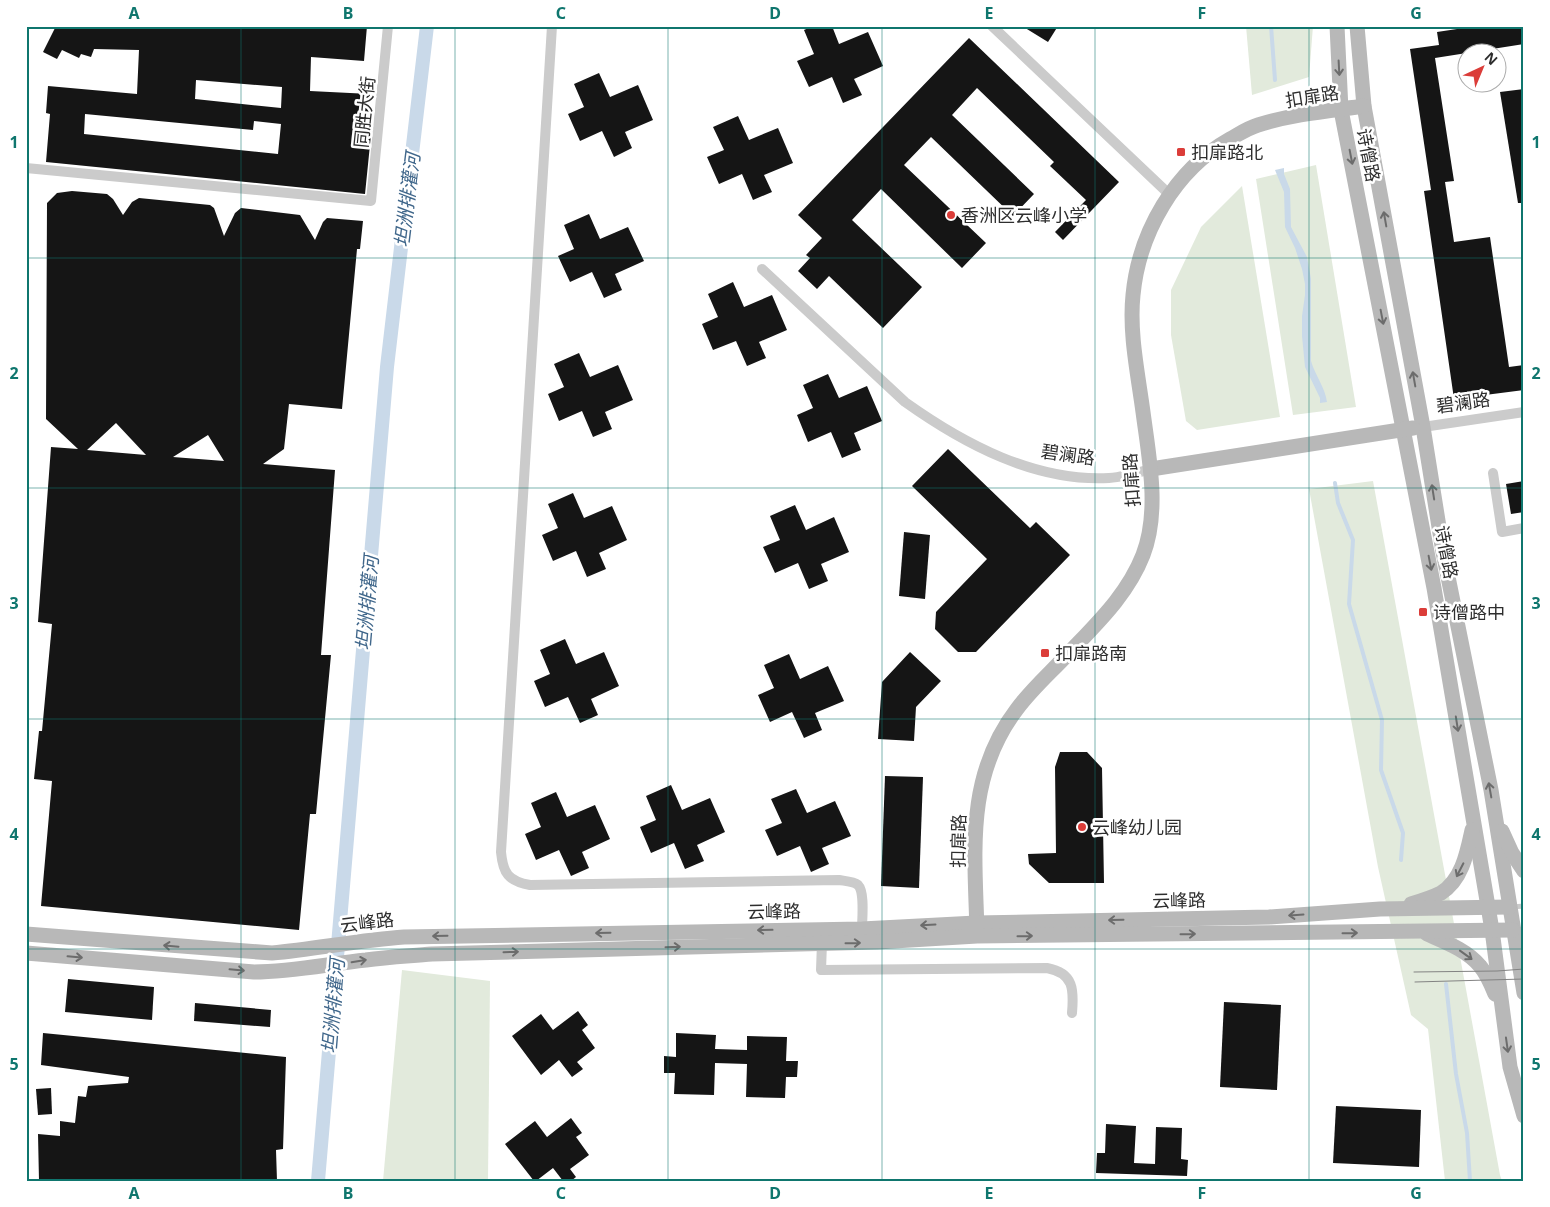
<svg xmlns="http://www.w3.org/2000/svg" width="1550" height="1207" font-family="'Noto Sans','Noto Sans SC',sans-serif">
<rect width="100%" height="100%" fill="#fff"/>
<!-- green -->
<g fill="#e2eadc">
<path d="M1246 26H1313L1309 77 1252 95Z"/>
<path d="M1316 165 1356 407 1293 415 1256 179Z"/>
<path d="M1242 186 1280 417 1197 430 1186 421 1171 335V290L1201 227Z"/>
<path d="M1373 481 1500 1175 1502 1181H1445L1428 1029 1411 1015 1378 867 1309 489Z"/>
<path d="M402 970 490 981 488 1181H383Z"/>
</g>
<!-- water -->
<path fill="#c9d9e9" d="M1284 168V174L1290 189 1291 227 1307 257 1311 279V361C1315 375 1325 387 1327 402L1320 403V398L1305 367 1302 336V316L1305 295V284L1302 269 1295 248 1285 227 1284 192 1275 170Z"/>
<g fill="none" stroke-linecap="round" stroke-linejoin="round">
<!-- stream -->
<g stroke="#c9d9e9" stroke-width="4">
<path d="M1271 26 1275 80"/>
<path d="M1335 483 1338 503 1353 540 1349 604 1382 720 1381 770 1403 833 1401 860"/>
<path d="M1446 984 1456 1074 1467 1133 1470 1181"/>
</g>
<!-- canal -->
<path stroke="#c9d9e9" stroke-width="14" d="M318 1181 387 367 427 26"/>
</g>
<!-- building -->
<g fill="#151515" fill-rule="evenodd">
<path d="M56 26H367L364 61 311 57 310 91 370 94 369 124 372 125 365 194 46 162 50 114 46 113 48 86 137 94 139 50 94 49 91 57 81 54 79 58 62 50 57 59 43 52ZM196 80 282 87 281 108 195 99ZM85 114 253 130 254 121 281 124 278 154 84 134Z"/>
<path d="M813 26H832L839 44 868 32 883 66 854 79 862 95 843 103 832 77 809 87 797 61 814 54 804 30Z"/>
<path d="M1022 26H1058L1048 42Z"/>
<path d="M1477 26H1524V44L1435 58 1454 181 1445 182 1454 242 1490 237 1509 367 1524 365V390L1454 399 1424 191 1431 190 1410 49 1439 45 1437 32Z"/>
<path d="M969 38 1119 182 1063 240 1055 232 1086 200 1050 166 1054 162 977 88 952 115 1034 194 1013 216 931 137 904 165 986 243 962 268 881 189 852 220 922 287 883 328 829 276 817 289 798 271 810 258 806 255 822 238 798 215Z"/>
<path d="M599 73 610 97 638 85 653 120 625 132 632 148 614 157 602 131 580 141 568 114 584 107 574 84Z"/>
<path d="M1524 89V203H1518L1500 92Z"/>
<path d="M738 116 749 140 778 128 793 163 764 175 772 192 753 200 742 174 719 184 707 157 724 150 713 127Z"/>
<path d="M72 191 107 194 113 199 123 215 132 202 139 198 210 205 214 208 224 236 235 213 241 208 300 215 315 240 323 222 327 218 363 221 360 249H357L342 409 289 404 284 449 263 464 335 470 321 655H331L316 814H310L299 930 41 906 52 781 34 779 39 731H42L52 624 38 622 51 447 78 449 46 419 47 203 57 193ZM116 423 146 455 87 450ZM208 435 224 461 173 457Z"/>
<path d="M589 214 600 239 628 227 644 261 615 274 622 290 604 298 592 272 570 282 558 256 574 249 564 225Z"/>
<path d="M733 282 744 307 772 295 787 330 759 342 766 358 747 366 736 341 713 350 702 324 718 317 708 294Z"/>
<path d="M579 353 590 377 618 365 633 400 605 412 612 429 593 437 582 411 559 421 548 394 564 387 554 364Z"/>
<path d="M828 374 839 398 867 386 882 421 854 433 861 450 842 458 831 432 808 442 797 415 813 408 803 385Z"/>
<path d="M948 449 1030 528 1036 522 1070 555 976 652H958L935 629 936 612 987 559 912 486Z"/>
<path d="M1524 481V512L1511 514 1506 484Z"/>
<path d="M573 493 584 518 612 506 627 540 599 553 606 569 587 577 576 551 553 561 542 535 558 528 548 504Z"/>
<path d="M795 505 806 530 834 517 849 552 821 564 828 581 809 589 798 563 775 573 763 547 780 540 770 516Z"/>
<path d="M904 532 930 535 925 599 899 596Z"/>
<path d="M565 639 576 664 604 652 619 686 591 699 598 715 580 723 568 697 545 707 534 681 550 674 540 650Z"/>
<path d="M910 652 941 681 916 707 914 741 878 739 882 682Z"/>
<path d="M789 654 800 679 828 666 844 701 815 713 822 730 804 738 792 712 770 722 758 695 774 688 764 665Z"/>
<path d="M1060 752H1087L1102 768 1104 883H1049L1029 864 1028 854 1056 853 1055 767Z"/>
<path d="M885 776 923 777 919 888 881 886Z"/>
<path d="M671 785 682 810 710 798 725 832 697 845 704 861 685 869 674 843 651 853 640 827 656 820 646 796Z"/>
<path d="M796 789 807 813 835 801 851 836 822 848 829 864 811 872 800 846 777 856 765 830 782 823 771 799Z"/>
<path d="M556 792 567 817 595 805 610 839 582 852 589 868 571 876 559 850 536 860 525 834 541 827 531 803Z"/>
<path d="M68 979 154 987 152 1020 65 1012Z"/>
<path d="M1224 1002 1281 1005 1277 1090 1220 1087Z"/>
<path d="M195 1003 271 1010 270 1027 194 1021Z"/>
<path d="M578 1011 588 1025 582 1030 595 1048 577 1062 583 1069 572 1077 559 1060 541 1075 512 1036 541 1014 553 1030Z"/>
<path d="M43 1033 286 1057 283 1149 276 1150 277 1181H39L38 1134 60 1136V1121L75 1123 78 1096 86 1097 88 1086 128 1083 129 1077 41 1065Z"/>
<path d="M676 1033 716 1035 715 1049 747 1050V1036L787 1037 786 1061H798L797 1077H786L785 1098 746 1097 747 1064 715 1063 714 1095 674 1094 675 1073H664V1056L676 1057Z"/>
<path d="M51 1088 52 1114 38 1115 36 1089Z"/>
<path d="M1336 1106 1421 1110 1419 1167 1333 1163Z"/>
<path d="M571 1118 582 1133 576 1137 589 1155 570 1169 576 1177 571 1181H563L553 1168 536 1181H534L505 1144 535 1121 547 1137Z"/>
<path d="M1106 1124 1136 1126 1134 1163 1155 1164 1156 1127 1182 1128 1181 1159 1188 1160 1187 1176 1096 1173 1097 1153H1105Z"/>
</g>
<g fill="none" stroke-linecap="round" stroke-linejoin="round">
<!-- lane -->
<path stroke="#cbcbcb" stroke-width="5" d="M1512 907 1524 906"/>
<!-- street -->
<g stroke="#cbcbcb" stroke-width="10">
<path d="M552 26 501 852C503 873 508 881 530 885L839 880C844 881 853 881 858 885 865 892 862 919 862 929"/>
<path d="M992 26 1170 195"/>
<path d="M26 168 371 201 388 26"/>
<path d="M762 269 905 402C964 444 1035 482 1109 478 1123 477 1137 473 1151 469"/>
<path d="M1423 427 1524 412"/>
<path d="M1493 473 1502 532 1524 528"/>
<path d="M822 943 821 970 1047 968C1074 973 1074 990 1072 1013"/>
</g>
<!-- secondary -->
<g stroke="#b8b8b8" stroke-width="15">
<path d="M1337 26 1341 110 1434 588 1492 930 1510 1067 1524 1116"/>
<path d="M1357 26 1364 106 1423 427 1443 552 1491 790 1524 993"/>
<path d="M1151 469 1413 428"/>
<path d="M1502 831 1512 853 1524 871"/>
<path d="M1411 904C1421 901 1431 898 1441 893 1462 880 1467 853 1472 830"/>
<path d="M977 932C975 852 965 777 1017 709 1031 690 1049 674 1066 656 1095 625 1127 596 1143 555 1160 511 1149 458 1143 412 1138 374 1129 333 1133 295 1139 232 1175 170 1230 139 1239 134 1248 128 1258 125 1293 114 1328 111 1364 106"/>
<path d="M26 934 272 953C316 949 360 940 404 937L862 929 976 923 1269 917 1380 909 1509 907"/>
<path d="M1427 934C1445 942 1467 950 1480 966 1487 974 1491 984 1495 994"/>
<path d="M26 953 254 972C292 972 328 964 366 960 388 957 410 956 432 954L877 942 977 936 1513 930"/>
</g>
<!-- tram -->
<g stroke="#838383" stroke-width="1">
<path d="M1414 972 1497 971 1524 969"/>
<path d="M1415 982 1524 979"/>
</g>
</g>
<!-- one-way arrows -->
<defs><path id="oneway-shaft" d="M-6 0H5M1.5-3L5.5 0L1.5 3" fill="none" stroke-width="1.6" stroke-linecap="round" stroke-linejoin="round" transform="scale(1.25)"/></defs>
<g stroke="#6c6c6c">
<use href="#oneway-shaft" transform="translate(1339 68) rotate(87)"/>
<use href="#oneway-shaft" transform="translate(1351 157) rotate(79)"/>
<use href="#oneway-shaft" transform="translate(1385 219) rotate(-100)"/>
<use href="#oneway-shaft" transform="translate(1382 317) rotate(79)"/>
<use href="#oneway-shaft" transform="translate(1414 379) rotate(-100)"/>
<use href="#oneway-shaft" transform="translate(1433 492) rotate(-99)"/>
<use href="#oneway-shaft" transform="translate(1430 563) rotate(79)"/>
<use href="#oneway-shaft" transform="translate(1457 724) rotate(81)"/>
<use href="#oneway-shaft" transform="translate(1490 790) rotate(-100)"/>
<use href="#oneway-shaft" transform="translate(1460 870) rotate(117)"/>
<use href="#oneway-shaft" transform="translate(1296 915) rotate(176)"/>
<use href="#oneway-shaft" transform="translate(1116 920) rotate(179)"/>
<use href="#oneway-shaft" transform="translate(928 925) rotate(177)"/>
<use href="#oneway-shaft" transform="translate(765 930) rotate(179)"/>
<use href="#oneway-shaft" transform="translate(603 933) rotate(179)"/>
<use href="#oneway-shaft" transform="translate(1350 933) rotate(-1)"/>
<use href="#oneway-shaft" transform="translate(1188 934) rotate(-1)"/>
<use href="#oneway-shaft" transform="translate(440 936) rotate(179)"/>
<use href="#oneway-shaft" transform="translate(1025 936) rotate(-1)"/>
<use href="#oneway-shaft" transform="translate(853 943) rotate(-1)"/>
<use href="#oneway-shaft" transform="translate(171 946) rotate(-175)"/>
<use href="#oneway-shaft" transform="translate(673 947) rotate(-2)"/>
<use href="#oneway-shaft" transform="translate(511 952) rotate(-2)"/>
<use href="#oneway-shaft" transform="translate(1466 955) rotate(36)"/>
<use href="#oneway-shaft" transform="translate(75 957) rotate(5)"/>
<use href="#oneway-shaft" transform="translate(359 961) rotate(-9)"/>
<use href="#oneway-shaft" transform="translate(237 970) rotate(5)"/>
<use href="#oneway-shaft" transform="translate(1507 1045) rotate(82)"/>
</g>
<!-- grid -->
<path fill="none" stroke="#0f766e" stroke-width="1" stroke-opacity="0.55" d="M241 26V1181M455 26V1181M668 26V1181M882 26V1181M1095 26V1181M1309 26V1181M26 258H1524M26 488H1524M26 719H1524M26 949H1524"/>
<!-- markers -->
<g fill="#db3d39" stroke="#fff" stroke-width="2">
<rect x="1176" y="147" width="10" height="10" rx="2.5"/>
<circle cx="951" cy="215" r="5"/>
<rect x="1418" y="607" width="10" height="10" rx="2.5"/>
<rect x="1040" y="648" width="10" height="10" rx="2.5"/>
<circle cx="1082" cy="827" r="5"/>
</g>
<g text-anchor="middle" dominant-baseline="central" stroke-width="5" stroke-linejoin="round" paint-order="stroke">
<!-- street labels -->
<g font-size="18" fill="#2e2e2e" stroke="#fff">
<text transform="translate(1312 96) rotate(-9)">扣扉路</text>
<text transform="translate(364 112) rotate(-84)">同胜大街</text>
<text transform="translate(1369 155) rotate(79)">诗僧路</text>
<text transform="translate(1463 402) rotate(-8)">碧澜路</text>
<text transform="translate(1068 454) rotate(8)">碧澜路</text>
<text transform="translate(1131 480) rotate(-94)">扣扉路</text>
<text transform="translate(1447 552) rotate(79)">诗僧路</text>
<text transform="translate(958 841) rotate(-89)">扣扉路</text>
<text transform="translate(1179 900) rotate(-1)">云峰路</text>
<text transform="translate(774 911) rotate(-1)">云峰路</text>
<text transform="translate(367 922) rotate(-7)">云峰路</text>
</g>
<!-- poi labels -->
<g font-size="18" fill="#2e2e2e" stroke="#fff" text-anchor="start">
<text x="1191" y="152">扣扉路北</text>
<text x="961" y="215">香洲区云峰小学</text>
<text x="1433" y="612">诗僧路中</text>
<text x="1055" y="653">扣扉路南</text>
<text x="1092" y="827">云峰幼儿园</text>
</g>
<!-- water labels -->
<g font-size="19" font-style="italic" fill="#40678b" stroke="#fff">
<text transform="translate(407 200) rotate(-83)">坦洲排灌河</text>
<text transform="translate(367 603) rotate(-85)">坦洲排灌河</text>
<text transform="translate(333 1006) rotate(-85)">坦洲排灌河</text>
</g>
</g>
<!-- border -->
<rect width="1550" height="1207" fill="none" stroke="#ffffff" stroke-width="55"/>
<!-- north arrow -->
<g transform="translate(1482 68) rotate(44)"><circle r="24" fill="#ffffff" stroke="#ababab"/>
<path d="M0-4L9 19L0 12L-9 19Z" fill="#db3d39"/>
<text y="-8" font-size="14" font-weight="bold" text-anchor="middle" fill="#2e2e2e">N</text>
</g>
<rect x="28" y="28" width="1494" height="1152" fill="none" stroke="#0f766e" stroke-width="2"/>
<g font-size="16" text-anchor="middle" font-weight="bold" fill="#0f766e">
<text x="134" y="19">A</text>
<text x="348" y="19">B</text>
<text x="561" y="19">C</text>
<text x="775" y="19">D</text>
<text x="989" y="19">E</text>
<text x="1202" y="19">F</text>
<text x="1416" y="19">G</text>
<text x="14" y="148">1</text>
<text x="1536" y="148">1</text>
<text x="14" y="379">2</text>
<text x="1536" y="379">2</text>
<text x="14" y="609">3</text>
<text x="1536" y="609">3</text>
<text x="14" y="840">4</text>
<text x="1536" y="840">4</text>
<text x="14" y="1070">5</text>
<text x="1536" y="1070">5</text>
<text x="134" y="1199">A</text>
<text x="348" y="1199">B</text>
<text x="561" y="1199">C</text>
<text x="775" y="1199">D</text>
<text x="989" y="1199">E</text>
<text x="1202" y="1199">F</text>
<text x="1416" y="1199">G</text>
</g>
</svg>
